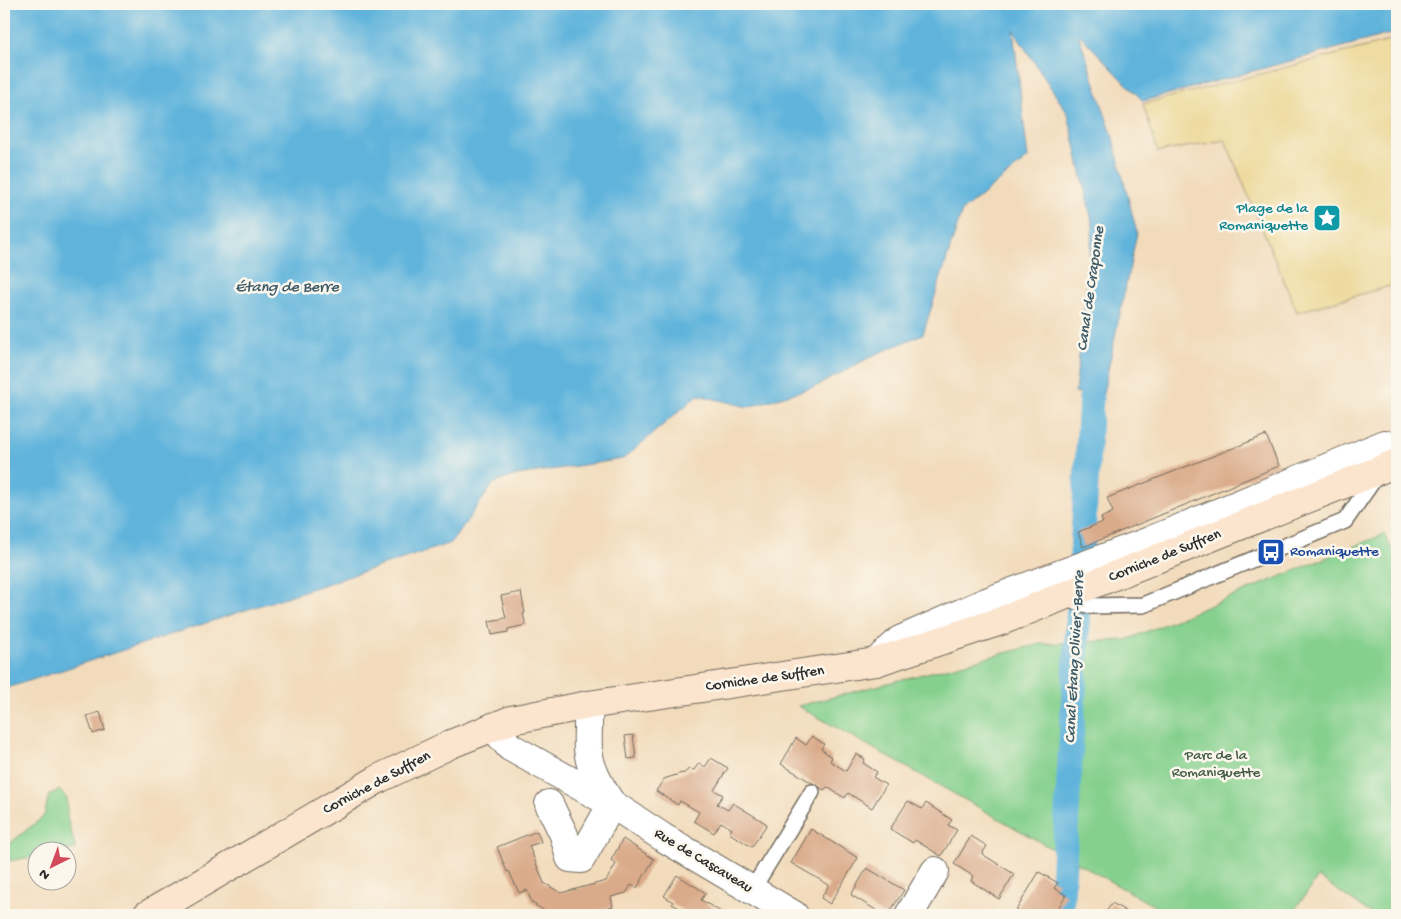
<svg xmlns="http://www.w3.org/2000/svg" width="1401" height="919" font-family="'Gochi Hand',sans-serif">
<rect width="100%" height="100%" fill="#fbf7ec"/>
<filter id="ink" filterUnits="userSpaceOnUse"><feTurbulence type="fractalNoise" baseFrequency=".02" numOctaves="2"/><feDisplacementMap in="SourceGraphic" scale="10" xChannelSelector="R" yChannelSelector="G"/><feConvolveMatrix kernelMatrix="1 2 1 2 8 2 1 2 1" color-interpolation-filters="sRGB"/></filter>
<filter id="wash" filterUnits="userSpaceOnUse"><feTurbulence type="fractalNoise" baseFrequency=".0096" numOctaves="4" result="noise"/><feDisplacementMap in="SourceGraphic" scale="20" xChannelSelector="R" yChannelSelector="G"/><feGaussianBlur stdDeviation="1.12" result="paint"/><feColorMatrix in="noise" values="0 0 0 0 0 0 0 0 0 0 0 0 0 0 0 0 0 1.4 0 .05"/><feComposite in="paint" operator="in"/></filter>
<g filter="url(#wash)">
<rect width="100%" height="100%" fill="#f2dbbb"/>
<!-- green -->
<g fill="#85d08d" stroke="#587e5c">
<path d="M1384 534 1397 558V915H1373L1318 877 1291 915H1170L798 706 1040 644 1126 640Z"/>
<path d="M59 790 67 798V817L76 849 63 851 38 852 37 856 4 862V848L44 816 49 795Z"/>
</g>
<!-- sand -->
<path fill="#eeda9e" stroke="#8c8264" d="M1397 39V284L1297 312 1225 140 1158 152 1143 104Z"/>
<!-- water -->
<path fill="#60b4dc" stroke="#467084" d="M4 4H1397V32L1143 101 1078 33 1113 138 1137 233 1102 398 1075 392 1093 226 1068 114 1013 30 1028 158 962 211 923 334 872 356 817 386 748 407 698 395 623 459 517 475 494 483 451 543 4 689Z"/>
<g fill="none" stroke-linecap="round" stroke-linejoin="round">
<!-- canal -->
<path stroke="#60b4dc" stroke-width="25" d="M1061 915 1091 398"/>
</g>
<g id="blocks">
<!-- building -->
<g fill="#daab8a">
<path d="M1266 435 1279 466 1083 547 1078 532 1103 522 1101 518 1113 512 1107 498Z"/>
<path d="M521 592 525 613 523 614 526 625 508 629V632L492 635 489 621 506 618 501 596Z"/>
<path d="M100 712 105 730 93 734 87 716Z"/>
<path d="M633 735 636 758 628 759 625 736Z"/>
<path d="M812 736 824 744 821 749 832 757 830 761 846 771 856 754 865 759 863 763 877 772 873 777 886 785 872 808 848 793 845 798 827 787 824 790 781 764 796 738 806 745Z"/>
<path d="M711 758 728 768 714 790 723 795 717 804 728 810 733 803 767 824 752 847 729 833 732 829 721 822 714 833 694 821 699 812 680 801 678 805 656 791 664 779 682 773 683 774 689 769 694 770 699 763 705 767Z"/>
<path d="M908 801 922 809 926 803 952 820 948 825 957 830 941 856 915 840 913 843 890 829Z"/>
<path d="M811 829 858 858 830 904 821 898 829 885 791 863Z"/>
<path d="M537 831 541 842 529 846 544 883 561 893 606 881 616 864 611 860 623 839 654 859 637 888 631 885 626 893 611 897 613 907 580 915H566L564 909 548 913 532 903 527 890 519 893 509 871 507 872 497 847Z"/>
<path d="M971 836 987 846 982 854 1014 874 999 899 971 881 973 876 954 864Z"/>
<path d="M867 868 904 890 888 915H884L851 895Z"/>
<path d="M1039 872 1058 883 1054 888 1066 895 1054 915H1019L1015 912Z"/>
<path d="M677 875 706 893 701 900 726 915H691L672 904 673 902 664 896Z"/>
<path d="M1112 903 1132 915H1104Z"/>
</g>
</g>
</g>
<g filter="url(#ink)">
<use href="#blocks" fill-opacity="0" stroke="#71695d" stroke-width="1"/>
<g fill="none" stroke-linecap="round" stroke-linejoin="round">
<defs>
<g id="service">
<path d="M1063 598 1091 606 1143 605 1345 521 1379 472"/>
<path d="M752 890 812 792"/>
</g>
<g id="minor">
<path d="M876 662 900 640 986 602 1149 541 1385 444"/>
<path d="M588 705C589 719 587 734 588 749 590 770 600 786 611 803"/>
<path d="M493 727 510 747 612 804 664 838 794 915"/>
<path d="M549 804 564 835 570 858 581 859 612 804"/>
<path d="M909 915 935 871"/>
</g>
<path id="secondary" d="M147 915 380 778 451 744 511 720 588 705 876 662 1001 621 1397 463"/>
</defs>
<!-- service casing -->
<use href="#service" stroke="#71695d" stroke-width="18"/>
<!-- minor casing -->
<use href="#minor" stroke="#71695d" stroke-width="30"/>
<!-- secondary casing -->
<use href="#secondary" stroke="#71695d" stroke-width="30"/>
<!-- service -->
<use href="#service" stroke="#fff" stroke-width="15"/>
<!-- minor -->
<use href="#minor" stroke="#fff" stroke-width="28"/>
<!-- secondary -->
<use href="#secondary" stroke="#fce5cf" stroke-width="28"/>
</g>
</g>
<!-- icons -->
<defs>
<symbol id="sight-square" viewBox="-11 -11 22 22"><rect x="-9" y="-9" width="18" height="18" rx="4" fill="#0f9aa8" stroke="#fbf7ec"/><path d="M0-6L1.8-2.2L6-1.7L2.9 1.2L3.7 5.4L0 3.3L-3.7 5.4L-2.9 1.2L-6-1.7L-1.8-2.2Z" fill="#fff"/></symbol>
<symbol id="bus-square" viewBox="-11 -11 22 22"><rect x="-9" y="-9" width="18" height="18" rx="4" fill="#1a4fb4" stroke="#fbf7ec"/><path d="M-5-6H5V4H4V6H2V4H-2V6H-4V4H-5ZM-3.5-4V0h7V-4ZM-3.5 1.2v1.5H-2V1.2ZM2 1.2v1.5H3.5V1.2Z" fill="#fff"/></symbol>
</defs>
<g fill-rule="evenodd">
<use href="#sight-square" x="1311" y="202" width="32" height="32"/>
<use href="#bus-square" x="1255" y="536" width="32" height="32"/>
</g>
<g text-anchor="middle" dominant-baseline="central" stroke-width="5" stroke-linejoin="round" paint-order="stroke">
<!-- culture labels -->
<g font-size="15" fill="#0d838f" stroke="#fbf7ec" text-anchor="end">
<text x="1308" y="209">Plage de la<tspan x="1308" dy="17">Romaniquette</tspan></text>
</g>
<!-- transit labels -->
<g font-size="15" fill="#164399" stroke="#fbf7ec" text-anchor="start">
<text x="1290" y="552">Romaniquette</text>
</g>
<!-- street labels -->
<g font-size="15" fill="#2b2b2b" stroke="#fbf7ec">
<text transform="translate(1165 556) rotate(-22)">Corniche de Suffren</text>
<text transform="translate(765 679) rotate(-8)">Corniche de Suffren</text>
<text transform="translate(377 783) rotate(-28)">Corniche de Suffren</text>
<text transform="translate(703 861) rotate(31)">Rue de Cascaveau</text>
</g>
<!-- park labels -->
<g font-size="15" fill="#465d48" stroke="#fbf7ec">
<text x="1216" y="756">Parc de la<tspan x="1216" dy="17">Romaniquette</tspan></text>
</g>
<!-- water labels -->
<g font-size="16" font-style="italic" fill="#3e5b69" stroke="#fbf7ec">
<text x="287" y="288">Étang de Berre</text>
<text transform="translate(1092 289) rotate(-82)">Canal de Craponne</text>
<text transform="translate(1076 657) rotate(-87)">Canal Etang Olivier -Berre</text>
</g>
</g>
<!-- margin -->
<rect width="1401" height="919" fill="none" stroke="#fbf7ec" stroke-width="20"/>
<!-- north arrow -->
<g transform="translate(52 866) rotate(222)"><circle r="24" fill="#fbf7ec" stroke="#a8a59f"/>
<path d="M0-4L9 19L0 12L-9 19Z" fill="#d1495b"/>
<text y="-8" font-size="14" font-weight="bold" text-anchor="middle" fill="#2b2b2b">N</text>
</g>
</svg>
